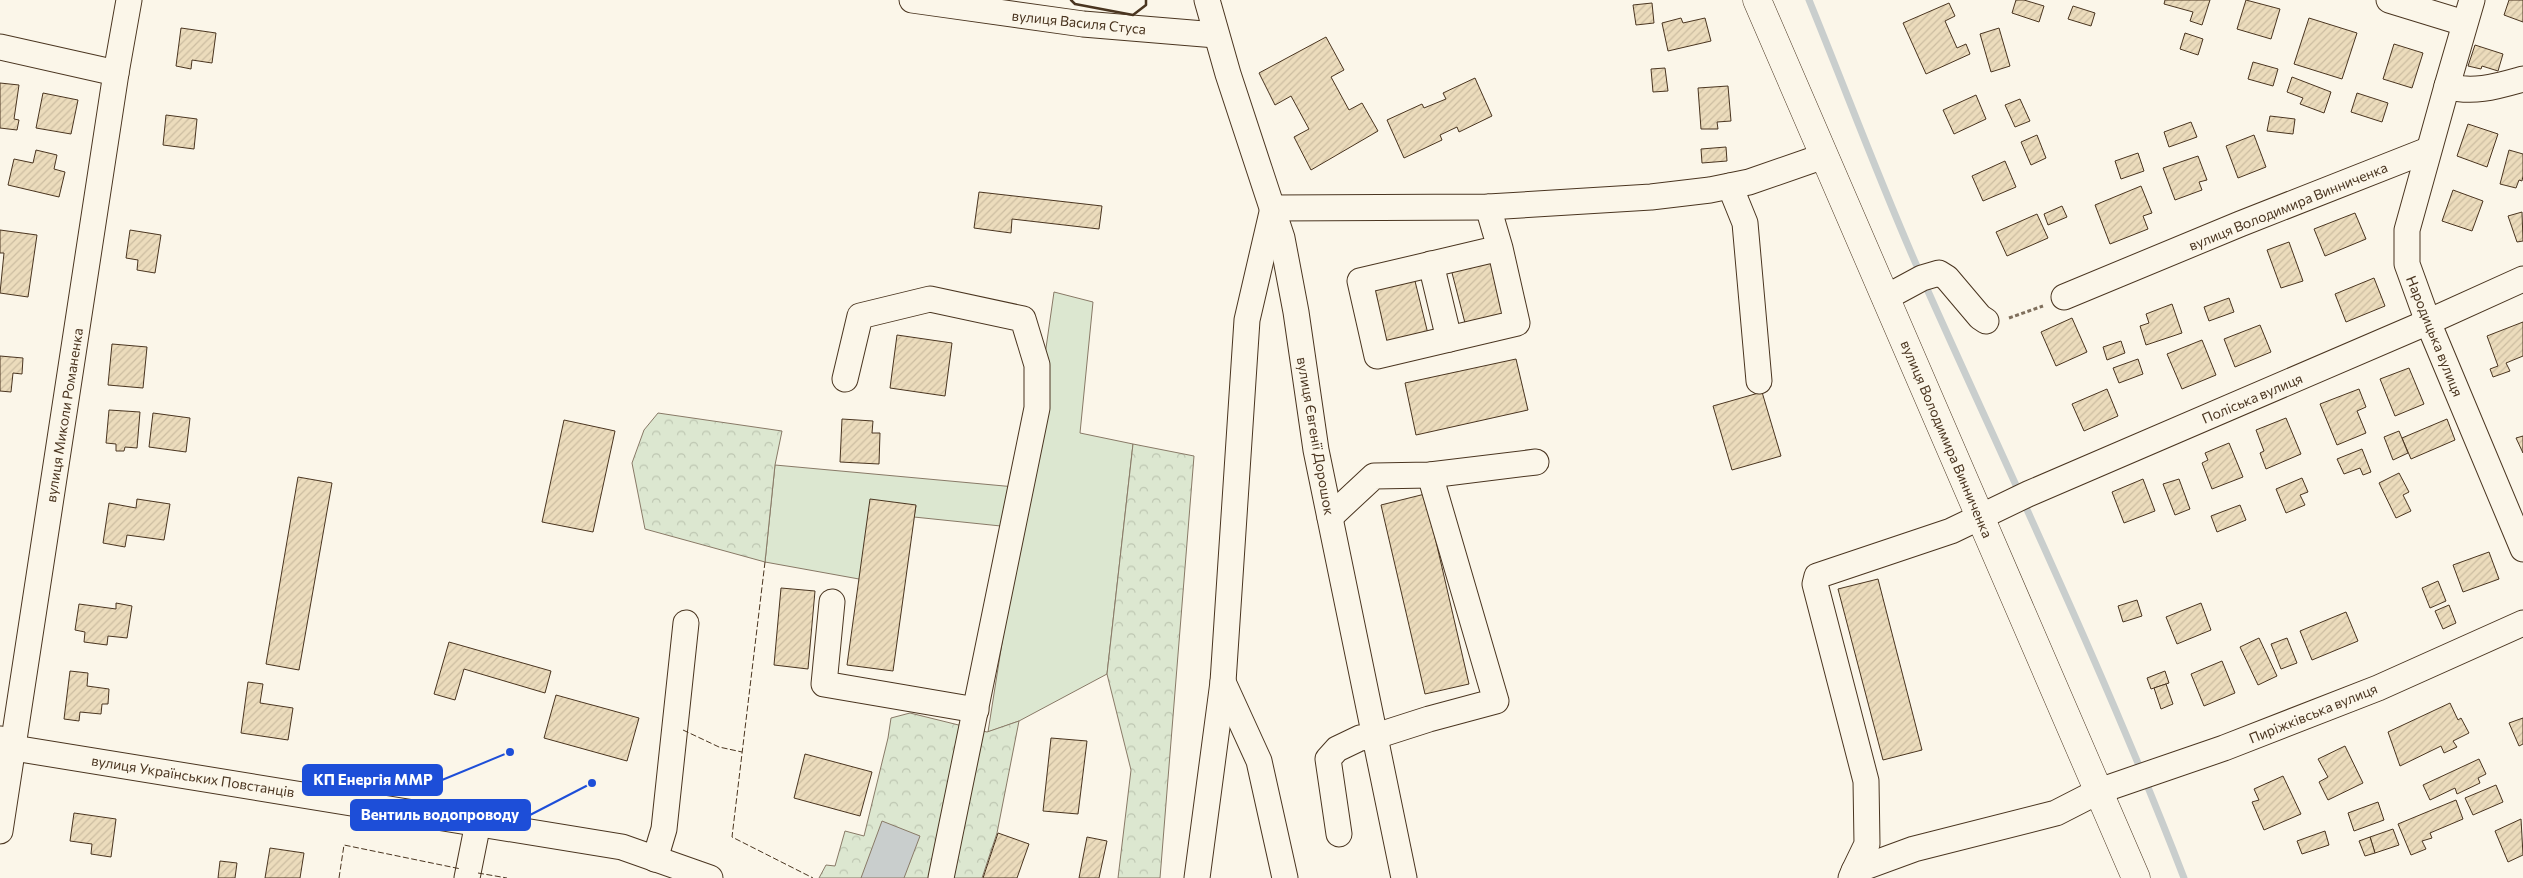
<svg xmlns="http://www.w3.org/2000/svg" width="2523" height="878" font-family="Commissioner,sans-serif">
<defs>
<pattern id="forest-crowns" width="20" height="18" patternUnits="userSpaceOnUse" patternTransform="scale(1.25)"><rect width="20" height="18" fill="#dce7d0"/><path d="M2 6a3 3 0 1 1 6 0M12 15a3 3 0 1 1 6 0" fill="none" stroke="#bec7b2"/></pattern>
<pattern id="building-hatch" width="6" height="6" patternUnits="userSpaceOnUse" patternTransform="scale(1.25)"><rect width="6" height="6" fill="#ecdcbc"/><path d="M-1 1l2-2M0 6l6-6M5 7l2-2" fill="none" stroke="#ccbda1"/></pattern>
</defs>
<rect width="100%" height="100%" fill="#fbf6e9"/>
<!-- green -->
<path fill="#dce7d0" stroke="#887966" d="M1054 292 1093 302 1080 433 1133 444 1107 674 1019 721 988 732 1020 528 914 517 916 506 859 579 765 562 775 465 1026 488Z"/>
<!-- forest -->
<g fill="url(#forest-crowns)" stroke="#887966">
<path d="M658 413 782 431 775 465 765 562 645 529 632 463 644 430Z"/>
<path d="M1133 444 1194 456 1160 878H1118L1131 770 1107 674Z"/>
<path d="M910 713 987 732 1019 721 997 833 982 878H819L826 865 835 866 845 831 864 836 888 738 891 718Z"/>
</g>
<!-- water -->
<path fill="#c9cecd" stroke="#887966" d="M882 821 920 836 904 878H861Z"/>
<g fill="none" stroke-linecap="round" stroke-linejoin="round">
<!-- stream -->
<path stroke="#c9cecd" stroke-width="7" d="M1809 0C1847 93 1882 188 1923 280 2012 479 2106 675 2184 878"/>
</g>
<!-- building -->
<g fill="url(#building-hatch)" stroke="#4a3520">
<path d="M2016 0H2024L2044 6 2039 22 2012 13Z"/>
<path d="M2165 0H2210L2202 25 2190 21 2193 12 2164 4Z"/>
<path d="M2246 0 2280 9 2271 39 2237 29Z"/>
<path d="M2509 0H2523V22L2504 15Z"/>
<path d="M1652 3 1654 23 1636 25 1633 5Z"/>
<path d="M1949 3 1955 16 1945 21 1957 48 1966 44 1970 54 1926 74 1903 23Z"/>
<path d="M2073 6 2095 13 2091 26 2068 19Z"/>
<path d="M1681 18 1683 23 1705 18 1711 41 1668 51 1662 23Z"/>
<path d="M2309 18 2357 33 2342 79 2294 64Z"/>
<path d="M181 28 216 33 212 63 192 60 191 69 176 66Z"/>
<path d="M1999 28 2010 66 1991 72 1980 34Z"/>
<path d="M2185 33 2203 39 2198 55 2180 49Z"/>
<path d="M1326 37 1344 70 1331 77 1349 110 1362 103 1378 131 1311 170 1294 137 1309 129 1291 96 1275 105 1259 73Z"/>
<path d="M2394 44 2423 53 2412 88 2383 79Z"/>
<path d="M2475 45 2503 54 2498 71 2482 66 2481 69 2468 66Z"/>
<path d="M2253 62 2278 69 2273 86 2248 79Z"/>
<path d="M1665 68 1668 91 1653 92 1651 69Z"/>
<path d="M2292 77 2331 92 2324 113 2300 104 2303 98 2287 92Z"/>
<path d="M1475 78 1492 116 1459 132 1457 127 1440 135 1442 140 1404 158 1387 120 1422 104 1424 108 1446 99 1443 93Z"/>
<path d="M0 83 19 85 14 119 19 120 17 130 0 128Z"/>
<path d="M1728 86 1731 121 1717 122 1718 129H1701L1698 88Z"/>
<path d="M43 93 78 100 71 134 36 128Z"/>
<path d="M2357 93 2388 103 2382 122 2351 112Z"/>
<path d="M1976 95 1986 119 1954 134 1943 110Z"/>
<path d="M2020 99 2030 121 2015 127 2005 105Z"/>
<path d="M166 115 197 119 194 149 163 145Z"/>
<path d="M2270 116 2295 119 2293 134 2267 131Z"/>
<path d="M2191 122 2197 137 2169 147 2164 132Z"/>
<path d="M2468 124 2498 134 2487 167 2457 156Z"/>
<path d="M2037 135 2046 158 2031 165 2021 142Z"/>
<path d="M2254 135 2266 167 2238 178 2226 146Z"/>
<path d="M1726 147 1727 161 1702 163 1701 149Z"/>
<path d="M36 150 57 155 54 169 65 172 59 197 8 185 14 159 33 163Z"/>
<path d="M2509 150 2523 154V176L2522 181 2519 180 2516 188 2500 184Z"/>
<path d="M2138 153 2144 171 2121 179 2115 161Z"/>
<path d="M2198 156 2207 180 2199 182 2202 190 2175 200 2163 168Z"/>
<path d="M2005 161 2016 187 1983 201 1972 176Z"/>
<path d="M2141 186 2152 213 2143 216 2148 229 2110 244 2095 205Z"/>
<path d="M2453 190 2483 201 2472 231 2442 221Z"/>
<path d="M979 192 1102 206 1099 229 1012 219 1011 233 974 228Z"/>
<path d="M2062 206 2067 217 2048 225 2044 214Z"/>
<path d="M2522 212 2523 241 2517 242 2508 216Z"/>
<path d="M2355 213 2366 239 2325 256 2314 229Z"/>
<path d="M2037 214 2048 238 2007 256 1996 232Z"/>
<path d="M0 230 37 235 28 297 0 293 4 253H0Z"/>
<path d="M130 230 161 235 155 273 137 270 138 260 126 258Z"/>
<path d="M2289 242 2303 281 2281 288 2267 250Z"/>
<path d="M1493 259 1506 313 1465 323 1451 269Z"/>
<path d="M1414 277 1428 334 1385 344 1371 287Z"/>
<path d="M2374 278 2385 306 2346 322 2335 294Z"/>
<path d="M2229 298 2234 312 2209 321 2204 307Z"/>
<path d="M2172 304 2182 333 2146 345 2140 326 2149 323 2146 314Z"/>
<path d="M2072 318 2087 352 2056 366 2041 332Z"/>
<path d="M2523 322V356L2506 363 2510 371 2493 377 2490 369 2498 366 2487 336Z"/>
<path d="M2260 325 2271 352 2235 367 2224 339Z"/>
<path d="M897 335 952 343 945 396 890 388Z"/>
<path d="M2202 340 2216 375 2182 389 2167 354Z"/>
<path d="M2121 341 2125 353 2107 360 2103 347Z"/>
<path d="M112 344 147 347 143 388 108 385Z"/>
<path d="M0 356 23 358 22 374 13 373 11 392 0 391Z"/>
<path d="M1516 359 1528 410 1416 435 1405 383Z"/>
<path d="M2138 359 2143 374 2119 383 2113 368Z"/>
<path d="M2409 368 2424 404 2395 416 2380 379Z"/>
<path d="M2107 389 2118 416 2084 431 2072 404Z"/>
<path d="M2359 389 2366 407 2357 411 2366 433 2337 445 2320 404Z"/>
<path d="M1762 392 1781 456 1732 470 1713 406Z"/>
<path d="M109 410 140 412 137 448 125 447 124 451H116V444L106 443Z"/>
<path d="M153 413 190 418 186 452 149 447Z"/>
<path d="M2286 418 2301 454 2266 469 2260 453 2264 451 2256 430Z"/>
<path d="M842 419 873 421 872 433H880L879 464 840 462Z"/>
<path d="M2447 419 2455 440 2411 459 2402 438Z"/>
<path d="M564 420 615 431 593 532 542 522Z"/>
<path d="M2399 431 2408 453 2393 460 2384 437Z"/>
<path d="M2523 436V453L2516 438Z"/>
<path d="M2229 443 2243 477 2212 489 2202 463 2208 460 2205 453Z"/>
<path d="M2362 449 2371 472 2363 475 2360 468 2344 474 2337 459Z"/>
<path d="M2399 473 2409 492 2403 495 2411 511 2396 518 2379 483Z"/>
<path d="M298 477 332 483 299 670 266 664Z"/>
<path d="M2302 478 2308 492 2300 495 2305 505 2286 513 2276 489Z"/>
<path d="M2143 479 2155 511 2124 523 2112 492Z"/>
<path d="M2179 479 2190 509 2175 515 2163 484Z"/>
<path d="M1425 494 1469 684 1425 694 1381 505Z"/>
<path d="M137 499 170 504 164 540 127 535 125 547 103 543 109 503 136 508Z"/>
<path d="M870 499 916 505 893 671 847 665Z"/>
<path d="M2240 505 2246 520 2217 532 2211 516Z"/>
<path d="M2489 552 2499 579 2463 592 2453 565Z"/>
<path d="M1878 579 1922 750 1883 760 1838 589Z"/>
<path d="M2438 581 2446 601 2430 608 2422 588Z"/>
<path d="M781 588 815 591 808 669 774 665Z"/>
<path d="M2137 600 2142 616 2123 622 2118 606Z"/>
<path d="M116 603 132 606 127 638 108 636 107 645 84 642 85 632 75 630 79 604 116 609Z"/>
<path d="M2201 603 2211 630 2177 644 2166 617Z"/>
<path d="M2449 605 2456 623 2443 629 2435 611Z"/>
<path d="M2346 612 2358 641 2312 660 2300 631Z"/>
<path d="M2259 638 2277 676 2258 685 2240 647Z"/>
<path d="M2287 638 2297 663 2281 669 2271 644Z"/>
<path d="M449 642 551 671 545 693 464 669 455 700 434 694Z"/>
<path d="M2222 661 2235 693 2204 706 2191 674Z"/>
<path d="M70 671 88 673 87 686 109 689 108 704H102L101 714 80 712 79 721 64 719Z"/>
<path d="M2165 671 2169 683 2151 689 2147 678Z"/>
<path d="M248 682 263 684 260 703 293 708 288 740 241 733Z"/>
<path d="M2166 684 2173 704 2161 709 2154 688Z"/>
<path d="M556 695 639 718 627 761 544 738Z"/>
<path d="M2450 703 2458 720 2461 718 2469 733 2453 741 2457 747 2444 753 2441 746 2400 766 2388 732Z"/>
<path d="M2523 718V744L2519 746 2509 723Z"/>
<path d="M1051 738 1087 741 1078 814 1043 811Z"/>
<path d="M2345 746 2363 783 2328 800 2319 782 2328 777 2318 759Z"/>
<path d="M805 754 872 772 860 816 794 798Z"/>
<path d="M2479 759 2486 774 2478 778 2480 783 2457 794 2455 788 2430 800 2423 785Z"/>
<path d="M2283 776 2301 814 2264 830 2252 802 2259 800 2254 789Z"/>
<path d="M2496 785 2503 802 2473 815 2465 798Z"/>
<path d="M2456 800 2463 819 2430 833 2432 838 2422 841 2426 849 2411 855 2398 824Z"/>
<path d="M2378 802 2384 820 2354 831 2348 813Z"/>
<path d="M74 813 116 819 111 857 91 854 92 844 70 841Z"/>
<path d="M2521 819 2523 855 2508 862 2495 831Z"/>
<path d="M2393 829 2399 845 2375 853 2370 837Z"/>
<path d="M2325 831 2329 845 2302 854 2297 841Z"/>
<path d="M998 833 1029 844 1017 878H983Z"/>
<path d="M1087 837 1107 841 1099 878H1079Z"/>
<path d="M2370 837 2375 853 2365 856 2359 841Z"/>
<path d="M270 848 304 853 300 878H265Z"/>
<path d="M220 861 237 863 235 878H218Z"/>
</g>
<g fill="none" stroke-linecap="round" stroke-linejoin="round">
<defs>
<g id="minor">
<path d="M912 0 1083 24 1216 35"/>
<path d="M1207 0 1228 74 1282 238 1296 312 1316 450 1404 878"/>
<path d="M2389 0 2464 23"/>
<path d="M2472 0 2447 86C2473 94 2498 86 2523 79"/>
<path d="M0 47 116 73"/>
<path d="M2447 86 2407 230V264L2428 322 2523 549"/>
<path d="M1730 186 1745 223 1759 381"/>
<path d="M1488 207 1500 248 1360 281 1377 356 1517 323 1500 248"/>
<path d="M1431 264 1449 339"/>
<path d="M2064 297 2240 224 2428 150"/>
<path d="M1885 298 1922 278 1939 273 1947 278 1980 317 1986 321"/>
<path d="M845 379 860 316 930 299 1023 319 1037 365V408L941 878"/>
<path d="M1330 517 1374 476 1430 475 1536 462"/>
<path d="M832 602 824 684 976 710"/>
<path d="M1223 682 1259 761 1285 878"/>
<path d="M1 739 14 748 622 847 710 878"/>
<path d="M0 831 116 73 129 0"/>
<path d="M1339 834 1328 759 1337 749 1360 738 1376 736 1429 719 1496 701 1430 475"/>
<path d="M655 859 664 829 686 623"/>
<path d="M1854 871 1867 844 1866 781 1815 584 1817 576 1951 531 2028 494 2428 322 2523 279"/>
<path d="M467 878 478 823"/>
<path d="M1197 878 1223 682 1247 320 1273 208 1488 207 1651 197 1710 190 1749 182 1824 156"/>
<path d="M1851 878 1854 871 1914 849 2056 813 2099 791 2224 748 2378 688 2523 623"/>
</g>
<path id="major" d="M1757 0 2136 878"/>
</defs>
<!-- minor casing -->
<use href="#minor" stroke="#4a3520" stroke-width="27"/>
<!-- major casing -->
<use href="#major" stroke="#4a3520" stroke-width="29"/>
<!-- path -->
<path stroke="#7f6f5c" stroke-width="3" stroke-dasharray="4 2.5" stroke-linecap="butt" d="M2009 318 2043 306"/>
<!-- minor -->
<use href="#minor" stroke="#fbf6e9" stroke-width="25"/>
<!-- major -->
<use href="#major" stroke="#fbf6e9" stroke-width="28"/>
<!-- fence -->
<g stroke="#4a3520" stroke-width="1" stroke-dasharray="6 2.5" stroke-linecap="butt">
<path d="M765 562 732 837 813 878"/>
<path d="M683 730 719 747 742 752"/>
<path d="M478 873 507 878"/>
<path d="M339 878 344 845 461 869"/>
</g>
<!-- wall -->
<path stroke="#4a3520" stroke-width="2.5" d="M1071 0 1075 4 1133 15 1146 5V0"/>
</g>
<g text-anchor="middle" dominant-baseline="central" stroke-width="4" stroke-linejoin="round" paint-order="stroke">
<!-- street labels -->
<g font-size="14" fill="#4a3520" stroke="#fbf6e9">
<text transform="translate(1079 22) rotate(6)">вулиця Василя Стуса</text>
<text transform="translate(2288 206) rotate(-22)">вулиця Володимира Винниченка</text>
<text transform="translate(2435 336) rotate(68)">Народицька вулиця</text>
<text transform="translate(2252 398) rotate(-23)">Поліська вулиця</text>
<text transform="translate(64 415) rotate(-81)">вулиця Миколи Романенка</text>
<text transform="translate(1316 436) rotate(80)">вулиця Євгенії Дорошок</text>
<text transform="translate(1947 439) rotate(67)">вулиця Володимира Винниченка</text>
<text transform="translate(2313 713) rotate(-22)">Пиріжківська вулиця</text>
<text transform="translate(193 776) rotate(9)">вулиця Українських Повстанців</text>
</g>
</g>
<!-- callouts -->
<path fill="none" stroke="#1d4ed8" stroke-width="2" d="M510 752L442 780M592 783L530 815"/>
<g fill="#1d4ed8" stroke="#fbf6e9" stroke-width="2">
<circle cx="510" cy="752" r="5"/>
<circle cx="592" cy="783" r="5"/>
</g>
<g fill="#1d4ed8" stroke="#1d4ed8" stroke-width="2">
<rect x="303" y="765" width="139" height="30" rx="5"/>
<rect x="351" y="800" width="179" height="30" rx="5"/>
</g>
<g font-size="15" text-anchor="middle" font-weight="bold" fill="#fff">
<text x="373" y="785">КП Енергія ММР</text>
<text x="440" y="820">Вентиль водопроводу</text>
</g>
</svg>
